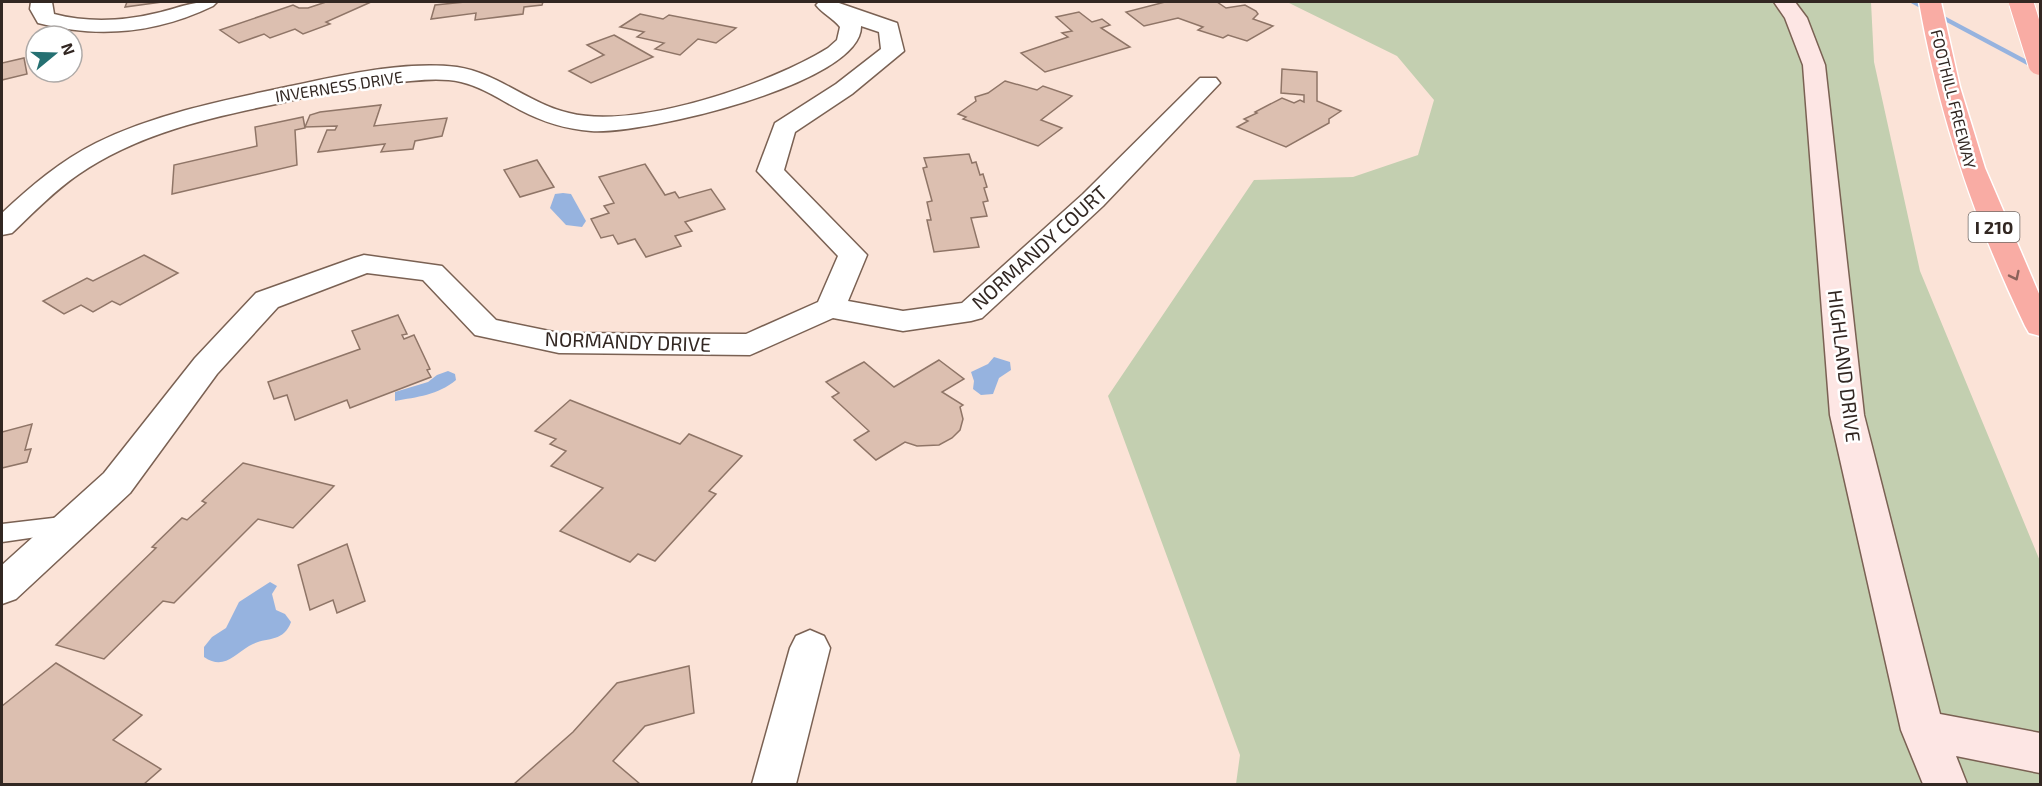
<svg xmlns="http://www.w3.org/2000/svg" width="2042" height="786" font-family="'Exo 2',sans-serif">
<rect width="100%" height="100%" fill="#fbe3d7"/>
<!-- green -->
<path fill="#c3cfb0" d="M1287 2H1871L1874 62 1920 271 2040 561V784H1236L1240 755 1108 396 1254 180 1353 177 1418 155 1434 100 1397 56Z"/>
<!-- water -->
<g fill="#96b3df">
<path d="M563 193 571 194 586 221 582 227 566 225 550 208 555 194Z"/>
<path d="M994 357 1010 362 1011 370 999 378 993 394 981 395 973 389 974 381 971 372 988 364Z"/>
<path d="M448 371 455 374 456 380C438 395 417 397 395 401V392L428 382 437 375Z"/>
<path d="M270 582 277 586 272 594 276 610 285 614 291 622C283 644 265 636 249 646 233 656 223 670 204 657V647L212 637 226 628 239 602Z"/>
</g>
<g fill="none" stroke-linecap="round" stroke-linejoin="round">
<!-- stream -->
<path fill="#96b3df" fill-rule="evenodd" d="M1909 2H1918L2040 67V72Z"/>
</g>
<!-- building -->
<g fill="#dcbfb0" stroke="#8f7567" stroke-width="1.5">
<path d="M127 2H162L125 7Z"/>
<path d="M326 2H371L326 22 330 24 303 34 295 29 270 38 264 34 239 43 220 30 293 5 299 8H308Z"/>
<path d="M465 2H543L542 5 524 7 523 14 475 20 476 13 431 19 435 5Z"/>
<path d="M1165 2H1217L1226 8 1245 5 1256 11 1258 14 1253 19 1273 26 1247 41 1228 35 1223 38 1198 30 1203 27 1178 18 1144 26 1126 12Z"/>
<path d="M1079 12 1092 22 1102 19 1110 25 1101 28 1130 47 1045 72 1021 53 1068 37 1062 33 1072 31 1056 17Z"/>
<path d="M640 14 663 19 669 15 736 28 716 43 698 39 680 55 655 49 664 43 637 37 644 32 620 27Z"/>
<path d="M614 35 653 57 591 83 569 71 604 55 587 45Z"/>
<path d="M24 58 27 74 2 80V63Z"/>
<path d="M1282 69 1317 72V101L1341 111 1329 119V123L1286 147 1237 127 1248 121 1244 119 1257 113 1255 112 1282 98 1294 103 1300 100 1304 102V95L1281 93Z"/>
<path d="M1005 81 1037 90 1043 86 1072 96 1041 120 1062 128 1038 146 963 119 966 117 958 114 976 101 975 97 988 93Z"/>
<path d="M381 105 374 126 447 118 442 136 415 141 413 149 381 152 385 144 318 152 327 130H335L337 126 305 127 310 115 320 112Z"/>
<path d="M303 117 305 128 295 130 297 165 172 194 174 165 257 146 255 127Z"/>
<path d="M969 154 972 163 976 162 980 175 983 174 987 187 984 188 988 201 983 202 987 216 971 218 979 247 934 252 927 220H931L927 202 932 201 923 168 927 167 924 158Z"/>
<path d="M537 160 554 187 520 197 504 170Z"/>
<path d="M645 164 665 195 675 192 679 198 711 189 725 209 685 222 692 231 675 236 681 246 646 257 635 239 618 244 613 235 601 238 591 219 609 213 604 206 614 203 599 177Z"/>
<path d="M144 255 178 273 120 305 112 301 93 312 81 305 64 314 43 301 87 278 93 281Z"/>
<path d="M398 315 407 334 402 335 404 339 414 335 430 369 427 370 431 377 350 408 347 400 295 420 287 395 274 399 268 382 360 349 352 331Z"/>
<path d="M939 360 964 379 942 392 963 405 960 407 963 419 960 430 952 438 939 445 917 446 905 442 876 460 854 440 869 431 832 397 839 393 826 382 864 362 894 387Z"/>
<path d="M570 400 680 444 689 434 742 456 709 491 716 494 655 561 638 554 630 562 560 531 603 488 551 466 566 451 550 444 556 439 535 431Z"/>
<path d="M32 424 25 450 31 449 27 462 2 468V432Z"/>
<path d="M243 463 334 486 293 528 258 519 174 603 163 601 104 659 56 645 156 548 152 547 182 518 187 520 206 503 202 501Z"/>
<path d="M347 544 365 601 337 613 333 600 310 610 298 565Z"/>
<path d="M56 663 142 715 113 740 161 769 144 784H2V706Z"/>
<path d="M689 666 694 713 645 726 613 761 640 784H514L573 732 617 683Z"/>
</g>
<g fill="none" stroke-linecap="round" stroke-linejoin="round">
<defs>
<path id="lane" d="M70 516 78 519 82 525 78 531 2 542V524Z"/>
<g id="street">
<path d="M31 2H52L54 14C88 23 124 21 157 13 179 8 194 0 217 2L213 6C157 33 99 39 38 23L30 9Z"/>
<path d="M819 2H836L897 23 904 51 852 94 795 132 784 170 867 255 848 301 903 311 962 303 1083 194 1200 78H1216L1220 83 1103 206 982 318 971 321 903 331 833 318 750 355 559 353 475 335 423 280 367 273 278 307 217 374 130 493 16 599 2 604V565L104 473 195 358 256 293 354 258 364 255 442 266 496 320 559 333 746 334 818 302 838 256 757 171 775 123 836 84 881 49 879 32 861 26C863 84 640 135 591 131 565 129 543 122 520 110 501 100 482 87 461 82 438 77 413 81 391 83 352 87 314 95 276 104 208 118 137 134 79 174 54 191 33 213 12 233L2 235V213C31 186 60 161 96 143 157 113 225 100 291 86 344 75 402 61 457 67 498 73 529 104 569 113 637 130 770 84 828 48L837 40 840 27C833 18 823 14 816 5Z"/>
<path d="M810 630 824 636 830 648 796 784H752L790 648 796 636Z"/>
</g>
<path id="secondary" d="M1774 2H1795L1807 18 1825 65 1864 415 1940 714 2040 733V773L1956 756 1967 784H1923L1901 730 1830 415 1803 65 1785 18Z"/>
<path id="highway" d="M1919 2H1941L1960 87 1985 168 2040 296V336L2029 333 2025 326C1975 222 1939 116 1919 2Z"/>
</defs>
<!-- lane casing -->
<use href="#lane" stroke="#7a6153" stroke-width="3"/>
<!-- street casing -->
<use href="#street" stroke="#7a6153" stroke-width="3"/>
<!-- secondary casing -->
<use href="#secondary" stroke="#7a6153" stroke-width="3"/>
<!-- highway casing -->
<use href="#highway" stroke="#fff" stroke-width="3"/>
<!-- lane -->
<use href="#lane" fill="#fff" fill-rule="evenodd"/>
<!-- street -->
<use href="#street" fill="#fff" fill-rule="evenodd"/>
<!-- secondary -->
<use href="#secondary" fill="#fde6e4" fill-rule="evenodd"/>
<!-- highway -->
<use href="#highway" fill="#f9aca4" fill-rule="evenodd"/>
<defs>
<path id="highway-bridge" d="M2021 2 2040 63"/>
</defs>
<!-- highway-bridge casing -->
<use href="#highway-bridge" stroke="#fff" stroke-width="26" stroke-linecap="butt"/>
<!-- highway-bridge -->
<use href="#highway-bridge" stroke="#f9aca4" stroke-width="24"/>
</g>
<!-- one-way arrows -->
<defs><path id="oneway-chevron" d="M-2-3.5L2.5 0L-2 3.5" fill="none" stroke-width="1.6" stroke-linecap="round" stroke-linejoin="round" transform="scale(1.5)"/></defs>
<use stroke="#8c635c" href="#oneway-chevron" transform="translate(2015 276) rotate(64)"/>
<g text-anchor="middle" dominant-baseline="central" stroke-width="5" stroke-linejoin="round" paint-order="stroke">
<!-- far-street labels -->
<g font-size="16" fill="#322722" stroke="#fff">
<text transform="translate(339 86) rotate(-9)">INVERNESS DRIVE</text>
<text transform="translate(1954 99) rotate(76)">FOOTHILL FREEWAY</text>
</g>
<!-- shield labels -->
<rect fill="#fff" stroke="#706864" stroke-width="1.5" x="1968.5" y="212" width="51" height="30" rx="4.5"/>
<g font-size="18" font-weight="bold" fill="#322722">
<text x="1994" y="227">I 210</text>
</g>
<!-- street labels -->
<g font-size="20" fill="#322722" stroke="#fff">
<text transform="translate(1039 247) rotate(-42)">NORMANDY COURT</text>
<text transform="translate(628 341) rotate(2)">NORMANDY DRIVE</text>
<text transform="translate(1845 366) rotate(83)">HIGHLAND DRIVE</text>
</g>
</g>
<!-- border -->
<rect width="2042" height="786" fill="none" stroke="#322722" stroke-width="6"/>
<!-- north arrow -->
<g transform="translate(54 54) rotate(71)"><circle r="28" fill="#ffffff" stroke="#ada9a7" stroke-width="1.5"/>
<path d="M0-4.5L10 22L0 15L-10 22Z" fill="#257072"/>
<text y="-9" font-size="16" font-weight="bold" text-anchor="middle" fill="#322722">N</text>
</g>
</svg>
